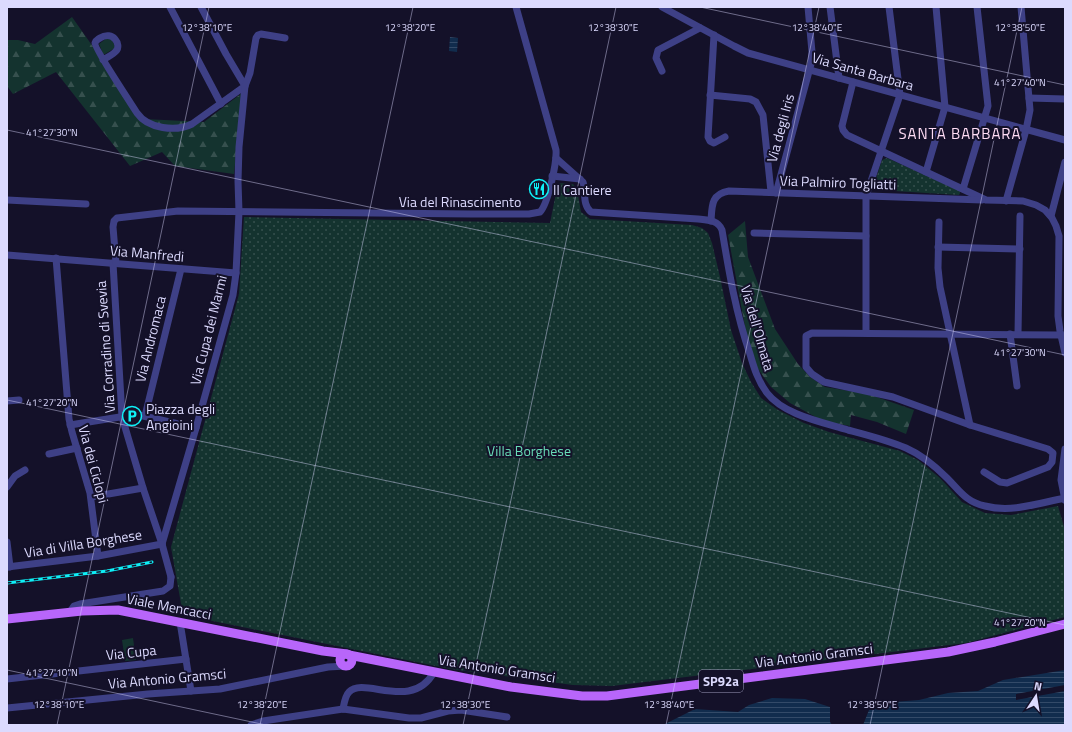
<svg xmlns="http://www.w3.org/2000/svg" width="1072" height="732" font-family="'Titillium Web',sans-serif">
<defs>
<pattern id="forest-firs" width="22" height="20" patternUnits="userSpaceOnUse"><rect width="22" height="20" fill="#14332f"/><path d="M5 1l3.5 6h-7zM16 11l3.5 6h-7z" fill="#36504e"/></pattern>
<pattern id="park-dots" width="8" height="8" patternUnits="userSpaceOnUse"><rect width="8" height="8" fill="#14332f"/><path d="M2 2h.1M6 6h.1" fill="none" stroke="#36504e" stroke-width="1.8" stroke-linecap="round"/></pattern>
<pattern id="water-rules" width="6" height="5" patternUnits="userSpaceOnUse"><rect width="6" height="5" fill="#112c4d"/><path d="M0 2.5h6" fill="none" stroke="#334a68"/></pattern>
</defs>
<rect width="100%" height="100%" fill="#141129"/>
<!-- grass -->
<g fill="#14332f">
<path d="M107 38H111L115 46V48L105 54H103L99 44Z"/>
<path d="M133 638 136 660 125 661 122 640Z"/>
</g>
<!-- forest -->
<g fill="url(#forest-firs)">
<path d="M72 17 144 119 204 122 242 93 234 174 175 166 162 152 130 166 56 72 13 94 7 86V40H18L35 44Z"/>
<path d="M745 221 748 257 775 329 798 364 810 377 825 387 868 394 914 410 906 434 877 422 851 415 850 426 823 421 790 403 771 387 756 366 746 332 728 235Z"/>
</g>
<!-- park -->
<g fill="url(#park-dots)">
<path d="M887 158 960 191V193L959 195 878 190 874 185 882 160Z"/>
<path d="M558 183 573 184 577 189 581 212 590 219 692 225 702 228 708 233 712 243 720 277 731 330 742 363 751 382 761 398 778 410 804 423 829 432 900 451 918 460 940 478 962 502 985 513 1011 515 1058 506 1065 530V617L966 643 612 686 573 685 451 669 183 615 171 547 239 294 244 217 550 223Z"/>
</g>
<!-- water -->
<g fill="url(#water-rules)">
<path d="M450 37 458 38 457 52 449 51Z"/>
<path d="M1065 670V685L1016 694V700L1065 691V725H863L869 710 893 702 919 700 948 693 978 691 1003 680Z"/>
<path d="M772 698 805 699 830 707V722L832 725H663L695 709 738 712 749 705Z"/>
</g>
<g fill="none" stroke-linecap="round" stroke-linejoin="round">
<!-- minor -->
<g stroke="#3e4086" stroke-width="7">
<path d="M170 7 221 104"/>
<path d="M662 7 734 46 748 53 1065 140"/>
<path d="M830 7 839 78"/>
<path d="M714 35 708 137 710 141 714 143 725 137"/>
<path d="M103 60C107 57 113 55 116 51 122 45 113 30 100 38 97 40 96 40 95 43 94 48 132 105 137 113 148 129 176 132 192 124L245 86 226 54 201 7"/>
<path d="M662 71 656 58 658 50 700 28"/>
<path d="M853 82 842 126 843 130 847 135 986 200 1023 201 1036 205 1045 210 1052 218 1056 226 1059 236 1058 316 1060 331 1065 353"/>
<path d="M710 95 750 99 756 102 763 115 771 192"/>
<path d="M1029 98 1065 99"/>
<path d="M556 158 583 182C586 191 582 205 591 212L698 219C708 220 718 220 722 230 729 272 736 314 750 354 754 368 758 381 767 393 784 415 822 422 848 430 867 435 887 440 906 448 922 455 935 466 947 478 960 491 966 502 985 506 1012 513 1039 503 1065 498"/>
<path d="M926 172 945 107 936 7"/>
<path d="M552 176 580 179"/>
<path d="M963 189 988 106 977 7"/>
<path d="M776 193 811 64 812 52 808 7"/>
<path d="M7 200 86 204"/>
<path d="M1006 201 1026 130 1030 110 1021 7"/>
<path d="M1051 216 1065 162"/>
<path d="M711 221C712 206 711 194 729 191L982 200"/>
<path d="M939 222 938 268 940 287 970 425"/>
<path d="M754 233 866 236"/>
<path d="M938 247 1020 249"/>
<path d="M7 255 236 273"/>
<path d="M56 258 69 419 72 432 90 493 98 556"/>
<path d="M113 263 122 417 143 488 162 544"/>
<path d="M116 263 113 227 114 221 117 218 178 211 471 214H529L540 212C548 204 557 162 556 150L516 7"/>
<path d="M866 333V196L900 95 889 7"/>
<path d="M1010 334 1017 386"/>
<path d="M1018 334 1020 216"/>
<path d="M7 401 19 400"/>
<path d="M145 416 181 269"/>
<path d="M70 425 126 416 139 415 196 428"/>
<path d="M1065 449 1061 480 1065 500"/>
<path d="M49 454 77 448"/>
<path d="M984 472 1000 482 1007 483 1048 467 1052 462 1053 453 1048 449 970 425 893 397 824 382 812 374 806 367V336L812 333 1061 335"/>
<path d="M7 487 15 476 25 470"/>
<path d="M91 497 143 488"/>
<path d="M7 542 10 567"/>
<path d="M162 544 196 428 233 295 236 273 239 212 238 181 239 147 245 86 250 73 256 38 258 35 261 34 285 38"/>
<path d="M7 567 98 556 162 544"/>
<path d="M70 612 74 606 80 604 163 591 170 586 171 577"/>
<path d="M180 622 191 691"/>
<path d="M7 679 186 659"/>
<path d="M7 708 148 694 220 689 328 667 346 666"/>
<path d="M343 709C344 704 345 696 349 692 364 676 412 712 434 672"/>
<path d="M251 725 263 721 343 709 409 718H421L448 711 461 710 507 717"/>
</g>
<!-- major -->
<g stroke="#b866fa" stroke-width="9">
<path d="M7 619 82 611 118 610 323 651 347 654"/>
<circle cx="346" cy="660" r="6"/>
<path d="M349 655 511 687 582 696H607L948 652 995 642 1065 624"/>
</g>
<defs>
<path id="rail" d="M7 583 107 571 152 562"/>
</defs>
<!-- rail casing -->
<use href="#rail" stroke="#0eeff6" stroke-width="3"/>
<!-- rail -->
<use href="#rail" stroke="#141129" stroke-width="1.5" stroke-dasharray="4.5" stroke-linecap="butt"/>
<!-- minor-bridge -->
<path stroke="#3e4086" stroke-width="7" d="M162 544 171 577"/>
</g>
<!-- ticks -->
<path fill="none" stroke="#dcdafe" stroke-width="1" stroke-opacity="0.45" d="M700 7 1065 85M7 130 1065 355M7 400 1065 625M7 670 266 725M57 725 209 7M260 725 413 7M463 725 616 7M666 725 819 7M870 725 1022 7"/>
<!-- icons -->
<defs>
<symbol id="restaurant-ring" viewBox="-11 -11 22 22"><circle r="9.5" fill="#141129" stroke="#0eeff6" stroke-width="1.5"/><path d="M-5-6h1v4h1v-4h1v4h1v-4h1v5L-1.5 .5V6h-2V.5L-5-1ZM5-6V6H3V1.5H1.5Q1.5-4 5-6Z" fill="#0eeff6"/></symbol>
<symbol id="parking-ring" viewBox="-11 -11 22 22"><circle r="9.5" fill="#141129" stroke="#0eeff6" stroke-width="1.5"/><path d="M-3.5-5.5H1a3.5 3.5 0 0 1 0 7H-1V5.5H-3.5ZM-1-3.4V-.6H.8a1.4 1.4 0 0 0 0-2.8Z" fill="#0eeff6"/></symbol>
</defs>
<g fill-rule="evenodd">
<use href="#restaurant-ring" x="528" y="178" width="22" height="22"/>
<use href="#parking-ring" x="121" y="405" width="22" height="22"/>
</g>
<g text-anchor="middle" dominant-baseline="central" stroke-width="4" stroke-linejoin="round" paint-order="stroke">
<!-- shield labels -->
<rect fill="#141129" stroke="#a09ebe" stroke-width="1" x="699" y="670" width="44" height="22" rx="3"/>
<g font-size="13" font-weight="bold" fill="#dcdafe">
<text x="721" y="681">SP92a</text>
</g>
<!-- street labels -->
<g font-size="14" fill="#dcdafe" stroke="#141129">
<text transform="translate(863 71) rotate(16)">Via Santa Barbara</text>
<text transform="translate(780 128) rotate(-75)">Via degli Iris</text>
<text transform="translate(838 182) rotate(2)">Via Palmiro Togliatti</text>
<text x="460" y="201">Via del Rinascimento</text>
<text transform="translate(147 253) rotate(5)">Via Manfredi</text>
<text transform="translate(758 328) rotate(74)">Via dell'Olmata</text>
<text transform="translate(208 330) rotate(-76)">Via Cupa dei Marmi</text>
<text transform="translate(150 339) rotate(-76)">Via Andromaca</text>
<text transform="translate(105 347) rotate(-94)">Via Corradino di Svevia</text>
<text transform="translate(94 464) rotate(75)">Via dei Ciclopi</text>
<text transform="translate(83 543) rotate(-9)">Via di Villa Borghese</text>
<text transform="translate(169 606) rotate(11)">Viale Mencacci</text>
<text transform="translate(131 652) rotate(-6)">Via Cupa</text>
<text transform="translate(814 655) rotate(-7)">Via Antonio Gramsci</text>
<text transform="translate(497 668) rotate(9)">Via Antonio Gramsci</text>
<text transform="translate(167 678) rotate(-5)">Via Antonio Gramsci</text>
</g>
<!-- poi labels -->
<g font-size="14" fill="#dcdafe" stroke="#141129" text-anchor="start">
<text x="553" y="189">Il Cantiere</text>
<text x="146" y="408">Piazza degli<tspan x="146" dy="16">Angioini</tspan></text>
</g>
<!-- park labels -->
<g font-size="14" fill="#68dcb7" stroke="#141129">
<text x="529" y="450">Villa Borghese</text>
</g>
<!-- neighbourhood labels -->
<g font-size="15" letter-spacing="1" fill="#fedcf4" stroke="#141129">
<text x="960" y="133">SANTA BARBARA</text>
</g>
</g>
<g font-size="10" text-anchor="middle" fill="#dcdafe" stroke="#141129" stroke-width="4" stroke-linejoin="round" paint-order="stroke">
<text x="207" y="31">12°38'10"E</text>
<text x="410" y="31">12°38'20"E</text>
<text x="613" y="31">12°38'30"E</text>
<text x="817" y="31">12°38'40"E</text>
<text x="1020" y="31">12°38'50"E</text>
<text x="1020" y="86">41°27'40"N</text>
<text x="52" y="136">41°27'30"N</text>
<text x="1020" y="356">41°27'30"N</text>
<text x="52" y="406">41°27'20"N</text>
<text x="1020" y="626">41°27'20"N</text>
<text x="52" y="676">41°27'10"N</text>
<text x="59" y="708">12°38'10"E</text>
<text x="262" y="708">12°38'20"E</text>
<text x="465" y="708">12°38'30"E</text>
<text x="669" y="708">12°38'40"E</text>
<text x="872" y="708">12°38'50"E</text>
</g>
<!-- border -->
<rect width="1072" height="732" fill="none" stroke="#dcdafe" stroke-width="16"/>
<!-- north arrow -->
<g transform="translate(1036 696) rotate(12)" stroke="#141129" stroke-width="3" paint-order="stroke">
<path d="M0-3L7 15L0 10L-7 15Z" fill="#dcdafe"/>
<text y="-6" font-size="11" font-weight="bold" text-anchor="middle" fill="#dcdafe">N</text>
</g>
</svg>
